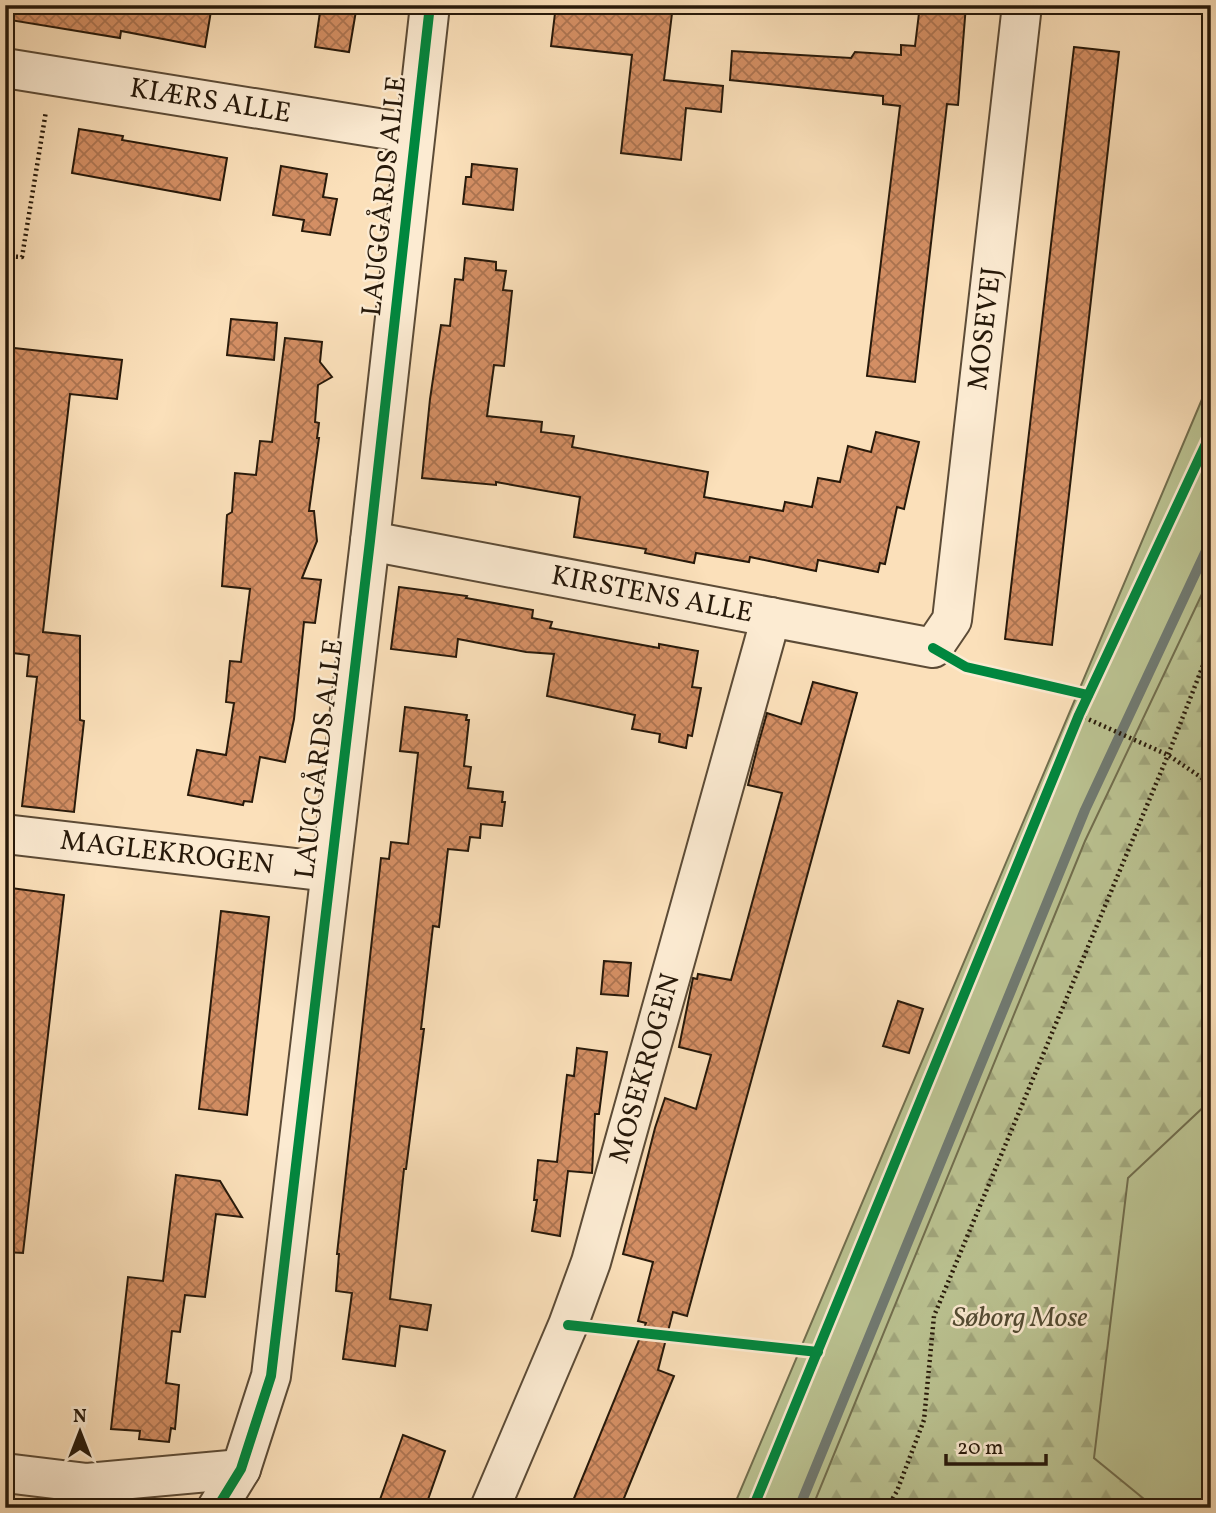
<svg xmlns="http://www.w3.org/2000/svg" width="1216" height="1513" font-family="Vollkorn,serif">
<defs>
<pattern id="forest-firs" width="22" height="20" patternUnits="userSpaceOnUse" patternTransform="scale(1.75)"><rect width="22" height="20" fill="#bbc392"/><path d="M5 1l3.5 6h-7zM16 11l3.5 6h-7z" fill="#a1a77d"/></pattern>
<pattern id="building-cross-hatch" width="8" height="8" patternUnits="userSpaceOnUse" patternTransform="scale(1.75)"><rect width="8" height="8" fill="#d48f64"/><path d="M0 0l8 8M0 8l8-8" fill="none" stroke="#ac7451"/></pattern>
</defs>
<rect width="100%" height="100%" fill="#fbe0ba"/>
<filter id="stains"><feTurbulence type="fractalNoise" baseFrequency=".00286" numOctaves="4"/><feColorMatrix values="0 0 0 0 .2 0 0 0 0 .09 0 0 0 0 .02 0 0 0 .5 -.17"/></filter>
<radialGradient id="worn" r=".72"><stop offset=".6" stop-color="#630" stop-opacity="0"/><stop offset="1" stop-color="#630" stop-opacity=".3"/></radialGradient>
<!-- green -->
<path fill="#bbc392" stroke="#716e4e" stroke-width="2" d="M1211 378V1508H733Z"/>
<!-- forest -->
<path fill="url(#forest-firs)" stroke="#716e4e" stroke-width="2" d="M1211 575V1100L1128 1178 1094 1458 1155 1508H812L1085 841Z"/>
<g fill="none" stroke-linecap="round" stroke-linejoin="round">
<!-- stream -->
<path stroke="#707a72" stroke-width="10" d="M799 1508 1085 810 1211 540"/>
</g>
<!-- building -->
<g fill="url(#building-cross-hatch)" stroke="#27190a" stroke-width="2">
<path d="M11 5H212L205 47 121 31 120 38 10 20Z"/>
<path d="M321 5H357L349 52 315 47Z"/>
<path d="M556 5H673L664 80 723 86 721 112 686 108 681 160 621 153 632 55 551 46Z"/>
<path d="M920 5H966L958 105 947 104 915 382 867 376 900 106 883 104V96L730 80 732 51 851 58 855 52 901 55V45L915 46Z"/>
<path d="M1074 47 1119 52 1052 645 1005 639Z"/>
<path d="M79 129 123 136 122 140 227 158 220 200 72 173Z"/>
<path d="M472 164 517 169 513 210 463 204 466 177H471Z"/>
<path d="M281 166 327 174 323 197 337 199 330 235 302 231 304 220 273 215Z"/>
<path d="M465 258 496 262V270L506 271 503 290 512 291 504 366 494 365 487 416 542 422 541 432 574 436 572 447 708 472 704 497 783 511 785 502 812 507 818 478 840 482 848 446 871 452 876 432 919 442 904 509 897 507 885 564 880 563 878 572 818 560 816 571 750 557 749 562 696 553 694 563 645 553 646 549 574 537 580 497 496 482V485L422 478 430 399 441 325 450 326 455 279 463 280Z"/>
<path d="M231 319 277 323 274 360 227 355Z"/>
<path d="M285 338 322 342 320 362 332 377 318 385 315 422 319 423 317 438H319L309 511H314L317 541 302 578 321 580 315 623 304 622 294 719 285 762 260 757 252 802 244 801 243 805 188 795 197 750 226 755 234 703 226 702 230 661 241 662 250 589 222 586 227 515 232 512 235 473 256 475 260 441 272 442Z"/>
<path d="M5 347 122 360 117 399 70 394 43 632 80 636V720L84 721 74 812 22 806 37 677 27 676 29 655 5 652Z"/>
<path d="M399 587 467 596 466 598 533 610 532 618 552 622 550 628 659 648V644L698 651 692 687 701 688 692 736 688 735 686 748 659 742 660 734 632 729 635 715 547 696 554 654 526 652 458 639 456 657 391 649Z"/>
<path d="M813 682 857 693 687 1316 673 1312 658 1370 674 1376 620 1508H570L646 1323 638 1321 653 1262 623 1254 655 1128 665 1098 696 1109 711 1055 679 1047 693 978 697 979 698 974 731 980 782 793 748 785 758 745 767 713 801 724Z"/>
<path d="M405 707 467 715 466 720H469L464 766 471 767 468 788 503 792 502 802H505L502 826 481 824 480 838 470 837 468 851 448 849 439 927 433 926 421 1029H424L406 1169H404L390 1299 431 1305 427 1330 400 1326 395 1366 343 1359 352 1293 336 1291 339 1254H337L381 858 389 859 391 842 408 844 418 753 400 751Z"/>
<path d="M11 888 64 895 23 1253 5 1252V943Z"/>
<path d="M221 911 269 917 247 1115 199 1109Z"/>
<path d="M604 961 631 963 628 996 601 994Z"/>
<path d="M898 1001 923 1009 909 1053 883 1046Z"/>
<path d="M577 1048 607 1052 599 1114H595L592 1173 568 1171 560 1236 532 1231 537 1200H534L538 1160 557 1162 567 1075 574 1076Z"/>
<path d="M176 1175 220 1181 242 1217 216 1214 205 1297 185 1295 180 1332 172 1331 166 1383 179 1385 175 1429 171 1428 169 1442 139 1439 140 1431 111 1429 128 1277 163 1281Z"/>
<path d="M403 1435 445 1451 425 1508H377Z"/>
</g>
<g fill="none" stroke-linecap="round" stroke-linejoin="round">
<defs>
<g id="street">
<path id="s1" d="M5 68 415 134"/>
<path id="s2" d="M370 541 933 648 952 620 1022 5"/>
<path id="s3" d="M5 834 329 872"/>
<path d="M5 1473 87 1483 241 1469"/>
<path d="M217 1508 241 1469 271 1376 370 541 430 5"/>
<path id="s4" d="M490 1508 568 1325 591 1262 771 617"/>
</g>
</defs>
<!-- street casing -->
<use href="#street" stroke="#5c4b36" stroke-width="42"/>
<!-- path -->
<g stroke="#27190a" stroke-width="4.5" stroke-dasharray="2 3.5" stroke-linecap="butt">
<path d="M5 256 22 257 46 111"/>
<path d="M1079 715 1168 755 1211 784"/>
<path d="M887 1508 897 1491 924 1420 934 1316 1168 755 1211 645"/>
</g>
<!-- street -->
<use href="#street" stroke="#fcebd2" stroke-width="38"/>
<defs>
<g id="cycleway">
<path d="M933 648 966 667 1088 695"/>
<path d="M568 1325 818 1352"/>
<path d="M217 1508 241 1469 271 1376 370 541 430 5"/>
<path d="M753 1508 1079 715 1211 433"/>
</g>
</defs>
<!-- cycleway casing -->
<use href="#cycleway" stroke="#fcebd2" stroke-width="15"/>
<!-- cycleway -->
<use href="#cycleway" stroke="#00873e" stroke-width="10"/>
</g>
<g text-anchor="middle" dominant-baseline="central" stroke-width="5" stroke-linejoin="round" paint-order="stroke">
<!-- street labels -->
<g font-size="28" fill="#27190a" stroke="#fcebd2">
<text stroke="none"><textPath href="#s1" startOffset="208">KIÆRS ALLE</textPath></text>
<text transform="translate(385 196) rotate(-84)">LAUGGÅRDS ALLE</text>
<text stroke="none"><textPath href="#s2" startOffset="900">MOSEVEJ</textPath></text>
<text stroke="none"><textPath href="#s2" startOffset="287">KIRSTENS ALLE</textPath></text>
<text transform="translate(320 759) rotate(-83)">LAUGGÅRDS ALLE</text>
<text stroke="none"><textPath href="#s3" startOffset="163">MAGLEKROGEN</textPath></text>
<text stroke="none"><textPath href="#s4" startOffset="467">MOSEKROGEN</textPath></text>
</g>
<!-- park labels -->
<g font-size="28" font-style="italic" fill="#534c33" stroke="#fcebd2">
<text x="1020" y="1318">Søborg Mose</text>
</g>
</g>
<!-- margin -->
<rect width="1216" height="1513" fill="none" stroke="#fbe0ba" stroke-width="28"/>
<rect x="7" y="7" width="1202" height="1499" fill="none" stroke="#27190a" stroke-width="3.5"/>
<rect x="14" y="14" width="1188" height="1485" fill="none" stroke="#27190a" stroke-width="2"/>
<!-- north arrow -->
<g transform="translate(80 1432)" stroke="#fcebd2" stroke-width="5" paint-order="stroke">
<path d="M0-5L12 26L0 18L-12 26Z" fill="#27190a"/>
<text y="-10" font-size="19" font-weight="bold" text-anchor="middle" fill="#27190a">N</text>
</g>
<!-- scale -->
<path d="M946 1454v10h100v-10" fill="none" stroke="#27190a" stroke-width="3.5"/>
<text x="957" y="1454" font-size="21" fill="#27190a" stroke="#fcebd2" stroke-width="5" paint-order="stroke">20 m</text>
<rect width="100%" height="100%" filter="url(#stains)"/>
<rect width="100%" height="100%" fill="url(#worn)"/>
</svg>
